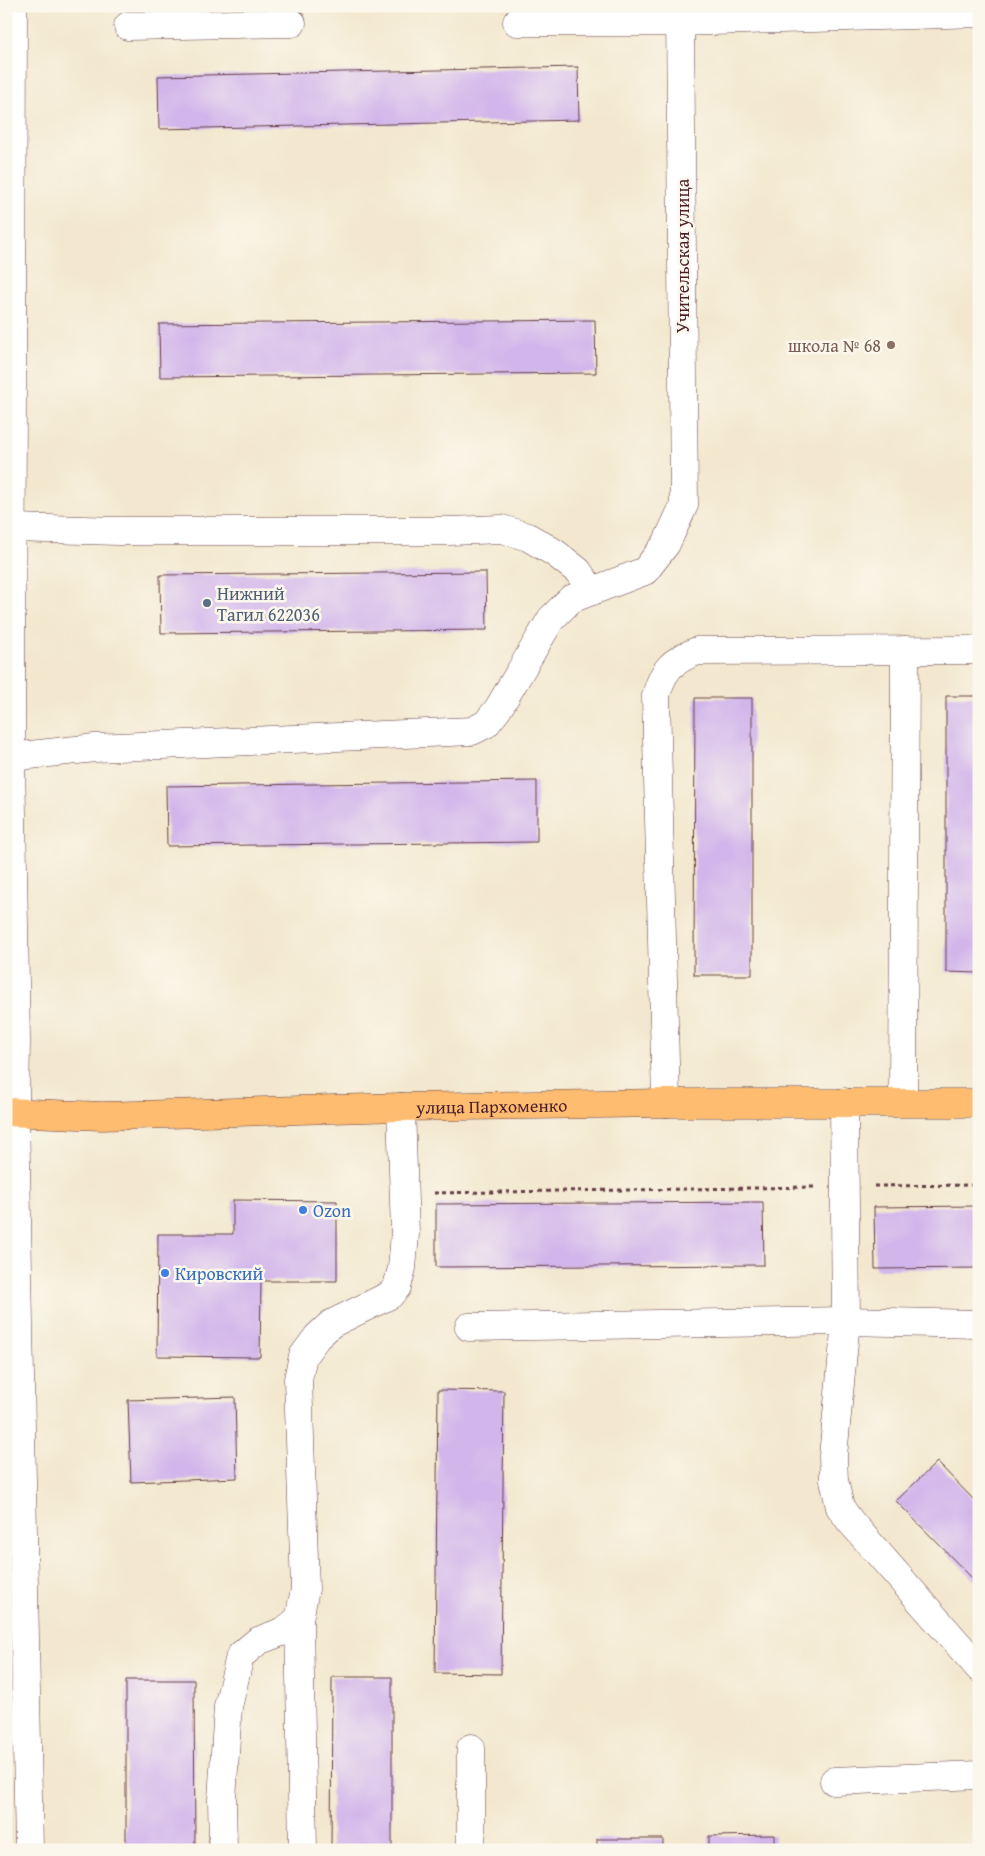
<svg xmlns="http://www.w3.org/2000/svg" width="985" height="1856" font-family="'Gentium Book Plus',serif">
<rect width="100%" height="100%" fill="#fbf7ec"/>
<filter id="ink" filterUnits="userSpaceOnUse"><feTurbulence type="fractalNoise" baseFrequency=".02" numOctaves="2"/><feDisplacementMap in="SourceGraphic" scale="10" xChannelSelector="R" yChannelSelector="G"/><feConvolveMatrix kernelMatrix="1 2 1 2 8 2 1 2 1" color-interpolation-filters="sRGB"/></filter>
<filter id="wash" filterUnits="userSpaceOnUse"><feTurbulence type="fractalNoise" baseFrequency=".0096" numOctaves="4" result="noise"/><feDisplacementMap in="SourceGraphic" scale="20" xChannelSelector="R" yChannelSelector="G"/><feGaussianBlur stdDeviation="1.12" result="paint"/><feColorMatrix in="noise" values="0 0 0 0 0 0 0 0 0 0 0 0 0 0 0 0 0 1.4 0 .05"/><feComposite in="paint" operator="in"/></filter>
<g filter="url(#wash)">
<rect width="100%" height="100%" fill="#f3e8cf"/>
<g id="blocks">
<!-- building -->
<g fill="#d2b6eb">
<path d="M578 67 579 120 159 129 158 76Z"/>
<path d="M595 320 596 373 160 377 159 324Z"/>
<path d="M486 572 487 630 161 633 160 575Z"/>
<path d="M946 696H979V973L946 972Z"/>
<path d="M695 698H752V975H694Z"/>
<path d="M537 781V842L167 846 166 786Z"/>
<path d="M233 1200 337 1201V1281H261L260 1357 157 1356 158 1234H233Z"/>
<path d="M763 1202 764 1265 436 1267V1204Z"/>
<path d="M979 1206V1268L875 1269 874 1207Z"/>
<path d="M438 1390 504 1391 501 1674 435 1673Z"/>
<path d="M235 1397 237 1478 131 1482 128 1400Z"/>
<path d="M937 1462 979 1505V1585L896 1501Z"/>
<path d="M332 1677H392V1850H331Z"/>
<path d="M126 1680H194L195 1850H126Z"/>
<path d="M775 1835V1850H709V1836Z"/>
<rect x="597" y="1839" width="66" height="11"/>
</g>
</g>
</g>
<g filter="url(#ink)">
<use href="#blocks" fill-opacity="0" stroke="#633d44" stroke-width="1"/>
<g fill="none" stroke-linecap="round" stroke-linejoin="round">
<defs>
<g id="minor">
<path d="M13 6 11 757 16 1040 15 1112 29 1850"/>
<path d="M517 22H680L979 13"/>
<path d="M128 26 292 23"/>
<path d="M13 528 118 531H450L502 529 528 537 555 553 578 571 592 591"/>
<path d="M11 757 95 748 472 731 486 724 498 709 551 619 571 599 645 571 666 544 684 505 680 6"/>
<path d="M844 1102 846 1321 833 1456 834 1480 840 1507 850 1521 979 1668"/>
<path d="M903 1102 905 650"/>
<path d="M666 1103 656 696C663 669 672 661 697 651L979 650"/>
<path d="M469 1327 846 1321 979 1324"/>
<path d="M299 1619 303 1850"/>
<path d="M834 1781 979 1775"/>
<path d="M223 1850 222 1799 228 1707 240 1656 258 1641 284 1631 299 1619 305 1589 298 1379 303 1356 317 1337 331 1324 390 1295 397 1287 402 1268 405 1234 401 1107"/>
<path d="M471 1850V1748"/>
</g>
<g id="major">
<path id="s1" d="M6 1112 102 1116 401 1107 666 1103H979"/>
</g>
</defs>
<!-- minor casing -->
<use href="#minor" stroke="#633d44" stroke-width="29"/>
<!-- major casing -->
<use href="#major" stroke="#633d44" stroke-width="29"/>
<!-- path -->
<g stroke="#633d44" stroke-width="3" stroke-dasharray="4 4" stroke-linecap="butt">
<path d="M874 1186 979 1185"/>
<path d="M434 1193 816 1187"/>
</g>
<!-- minor -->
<use href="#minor" stroke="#fff" stroke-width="28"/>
<!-- major -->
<use href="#major" stroke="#fdbc70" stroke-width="28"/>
</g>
</g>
<!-- markers -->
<circle fill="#8d6e63" stroke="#fbf7ec" stroke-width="2" cx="891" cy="345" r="5"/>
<circle fill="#5c6f8a" stroke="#fbf7ec" stroke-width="2" cx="207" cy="603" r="5"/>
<g fill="#3f7fe0" stroke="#fbf7ec" stroke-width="2">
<circle cx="303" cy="1210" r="5"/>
<circle cx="165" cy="1273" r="5"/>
</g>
<g text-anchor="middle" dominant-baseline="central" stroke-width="5" stroke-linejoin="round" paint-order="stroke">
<!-- street labels -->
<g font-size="18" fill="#4a1f2b" stroke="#fbf7ec">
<text transform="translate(682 256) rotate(-90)">Учительская улица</text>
<text stroke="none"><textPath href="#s1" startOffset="486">улица Пархоменко</textPath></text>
</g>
<!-- education labels -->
<g font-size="18" fill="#785e54" stroke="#fbf7ec" text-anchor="end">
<text x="881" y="345">школа № 68</text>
</g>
<!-- service labels -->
<g font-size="18" fill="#4e5e75" stroke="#fbf7ec" text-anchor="start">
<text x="217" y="593">Нижний<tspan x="217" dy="21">Тагил 622036</tspan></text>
</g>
<!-- shop labels -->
<g font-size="18" fill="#366cbe" stroke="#fbf7ec" text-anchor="start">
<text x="313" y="1210">Ozon</text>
<text x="175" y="1273">Кировский</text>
</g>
</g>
<!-- margin -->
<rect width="985" height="1856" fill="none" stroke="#fbf7ec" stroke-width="25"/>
</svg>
